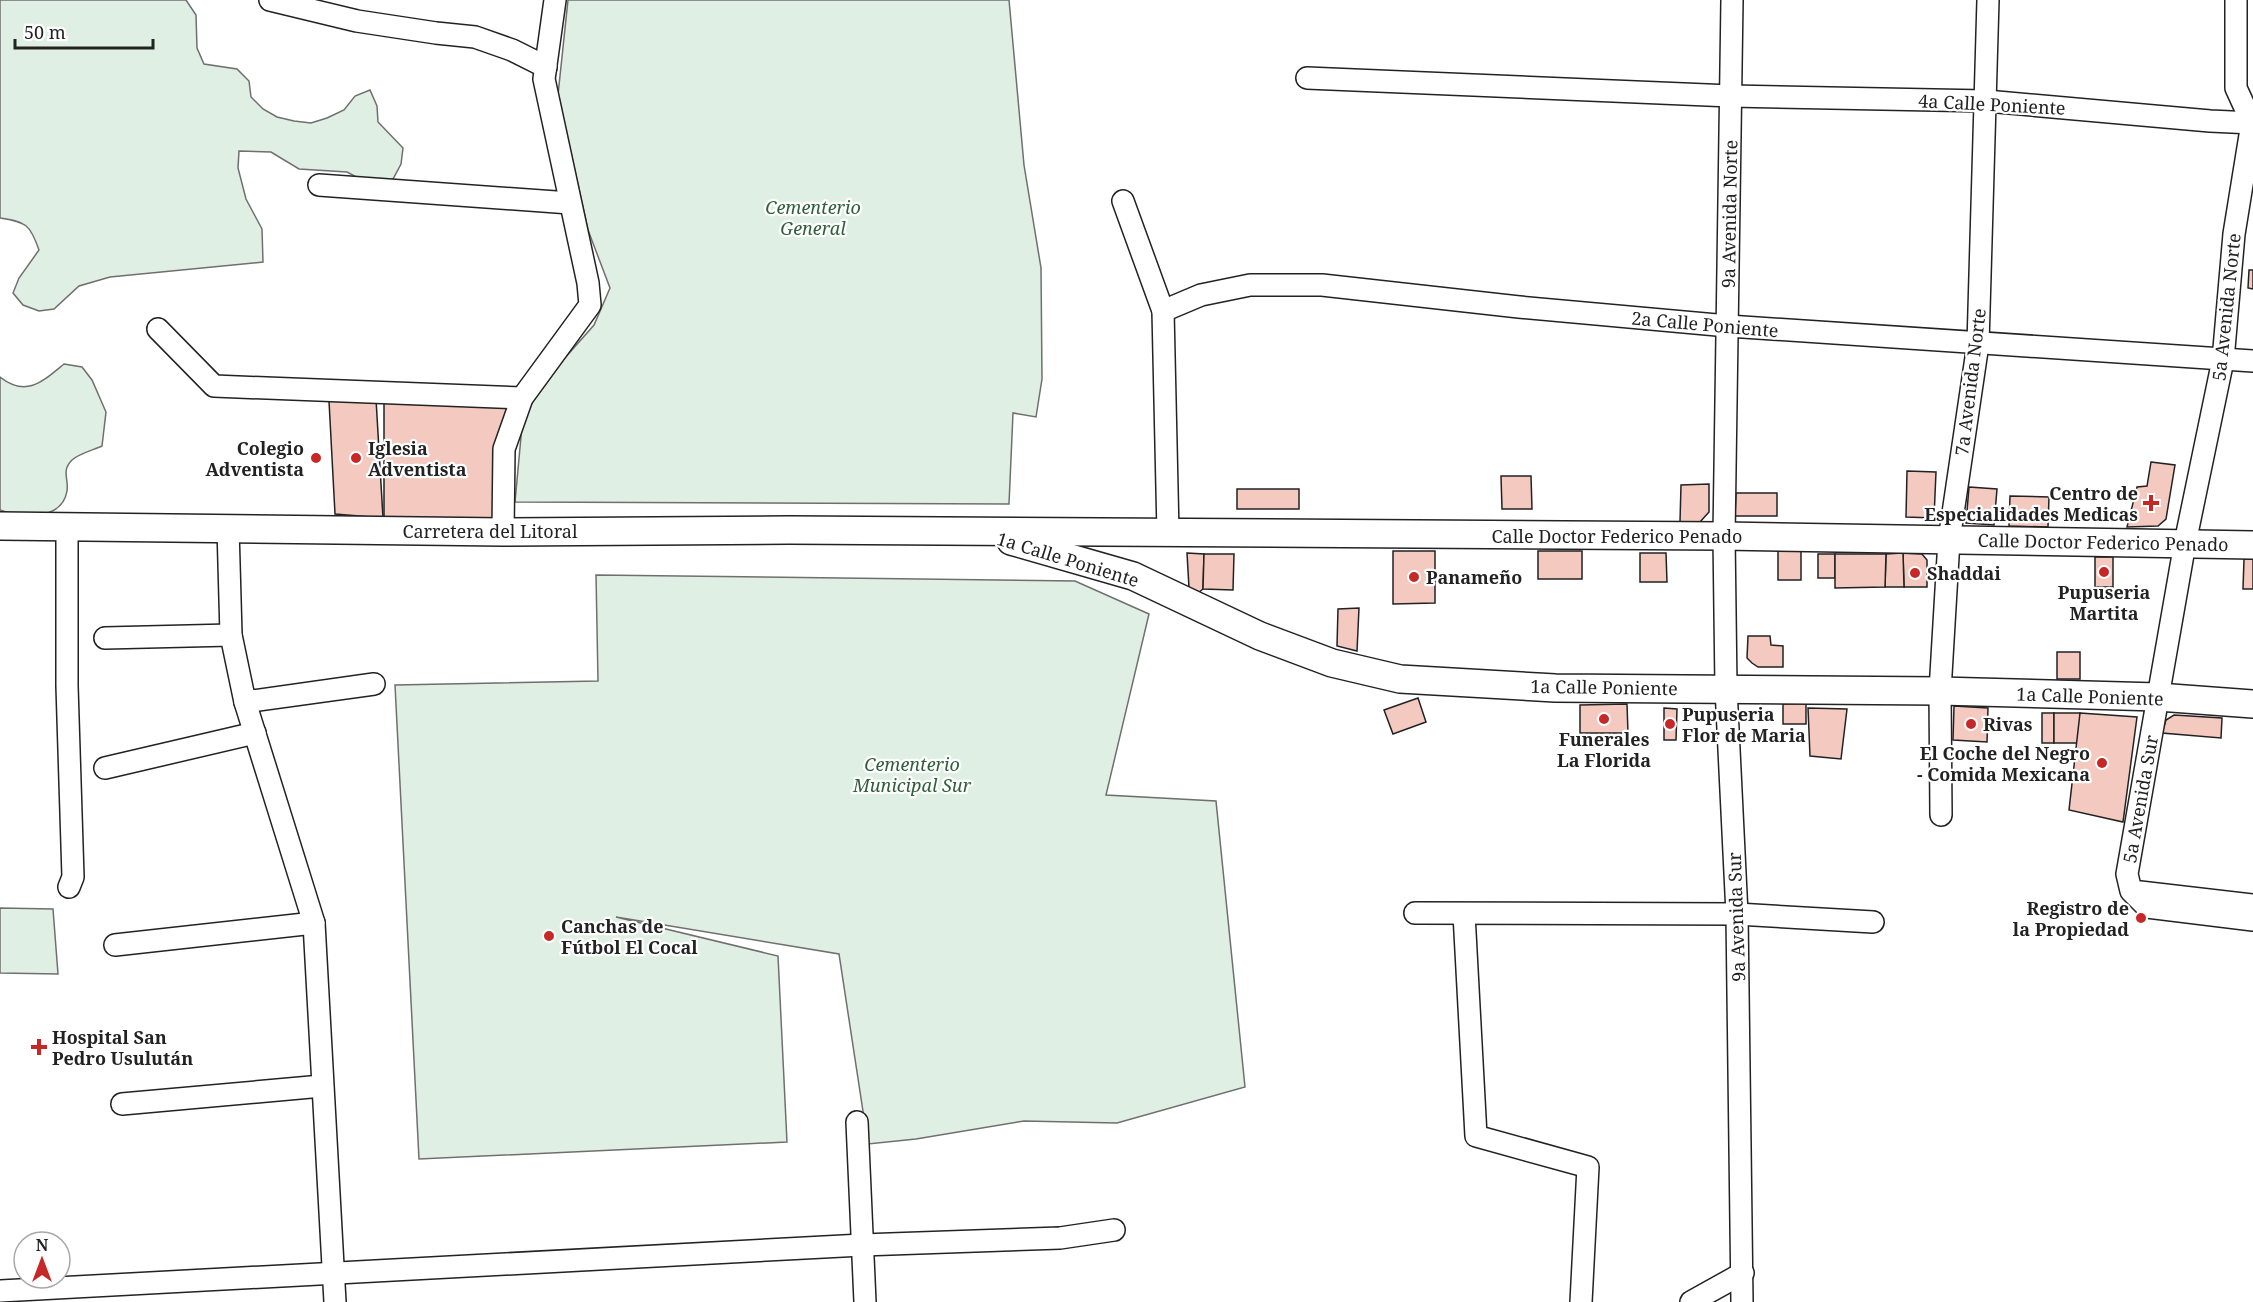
<svg xmlns="http://www.w3.org/2000/svg" width="2253" height="1302" font-family="'Noto Serif',serif">
<rect width="100%" height="100%" fill="#fff"/>
<!-- green -->
<g fill="#e0efe3" stroke="#6f6f6f" stroke-width="1.5">
<path d="M0 0H186L196 15 197 48 204 64 237 69 249 81 251 97 263 109 277 117 294 121 311 123 327 118 344 110 355 96 370 90 377 106 378 122 403 148 401 164 393 179 378 182 362 180 347 172 299 169 271 152 239 151 238 168 246 199 262 229 263 262 110 277 79 286 54 309 39 311 23 305 13 293 19 278 39 250C30 224 26 222 0 218Z"/>
<path d="M568 0H1009L1024 165 1041 268 1042 379 1036 417 1013 413 1009 504C844 502 679 504 515 502L523 415 564 359 594 325 610 288 588 230 558 95Z"/>
<path d="M64 364 82 367 92 380 106 412 102 446C93 450 78 454 72 460 61 471 69 479 67 491 62 521 21 518 0 510V377C27 398 43 381 64 364Z"/>
<path d="M596 575 1075 581 1149 614 1106 795 1216 801 1245 1087 1117 1123 1024 1121 916 1139 868 1144 839 954 616 917 778 956 787 1142 419 1159 395 685 598 681Z"/>
<path d="M0 908 53 909 58 974 0 973Z"/>
</g>
<!-- building -->
<g fill="#f3c9c0" stroke="#222" stroke-width="1.5">
<path d="M2249 270H2253V289L2248 288Z"/>
<path d="M376 399 383 518 335 514 329 401Z"/>
<path d="M384 403 509 404 496 523 384 520Z"/>
<path d="M2151 462 2175 465 2166 519 2158 526 2127 527 2137 487 2147 486Z"/>
<path d="M1907 471 1936 472 1934 518 1906 517Z"/>
<path d="M1501 476H1531L1532 509H1502Z"/>
<path d="M1709 484V512L1700 522H1680L1681 485Z"/>
<path d="M1969 487 1997 489 1994 525 1966 523Z"/>
<rect x="1237" y="489" width="62" height="20"/>
<path d="M1736 493H1777V516H1735Z"/>
<path d="M2010 496 2049 497 2048 527 2009 526Z"/>
<rect x="1778" y="550" width="23" height="30"/>
<path d="M1393 551H1435V603L1393 604Z"/>
<rect x="1538" y="551" width="44" height="28"/>
<path d="M1187 553 1204 554 1203 589 1198 593 1189 588Z"/>
<path d="M1640 553H1666L1667 582H1640Z"/>
<path d="M1903 553 1922 554 1927 560V587H1904Z"/>
<path d="M1903 553 1904 587H1885L1886 554Z"/>
<path d="M1204 554H1234L1233 590 1203 589Z"/>
<rect x="1818" y="554" width="17" height="24"/>
<path d="M1835 554H1886L1885 587 1835 588Z"/>
<rect x="2095" y="557" width="18" height="30"/>
<path d="M2244 559H2253V589H2243Z"/>
<path d="M1359 608 1357 651 1337 646 1338 609Z"/>
<path d="M1748 636H1770L1771 645 1783 646V667H1758L1752 663 1747 658Z"/>
<rect x="2057" y="652" width="23" height="27"/>
<path d="M1418 698 1426 722 1393 734 1384 710Z"/>
<path d="M1806 703V724H1783V704Z"/>
<path d="M1627 704 1628 733H1580V705Z"/>
<path d="M1954 706 1988 708 1987 742 1953 740Z"/>
<path d="M1664 708 1677 709 1676 740H1664Z"/>
<path d="M1808 708 1847 709 1841 759 1810 756Z"/>
<rect x="2042" y="713" width="12" height="30"/>
<rect x="2054" y="713" width="26" height="30"/>
<path d="M2080 713 2137 717 2123 822 2069 810Z"/>
<path d="M2174 715 2222 718 2221 738 2162 733 2166 720Z"/>
</g>
<g fill="none" stroke-linecap="round" stroke-linejoin="round">
<defs>
<g id="minor">
<path d="M270 0 357 21 436 33 475 37 512 50 546 67"/>
<path d="M1732 0 1724 536 1726 688 1737 914 1742 1302"/>
<path d="M2236 0V88L2252 123 2234 234 2223 360 2185 543 2127 874 2131 891 2147 907 2253 920"/>
<path d="M1307 78 1731 96 1986 101 2210 121 2253 123"/>
<path d="M319 185 570 203"/>
<path d="M1123 201 1163 311 1168 533"/>
<path d="M1163 311 1201 295 1250 285H1322L1519 307 1728 326 2253 361"/>
<path d="M158 329 214 386 522 398"/>
<path d="M67 527V686L73 877 69 887"/>
<path d="M228 528 231 635 245 702 374 684"/>
<path d="M503 532 504 449 522 398 590 305 588 283 544 79 555 0"/>
<path d="M105 638 231 635"/>
<path d="M245 702 314 923 335 1302"/>
<path d="M105 768 255 733"/>
<path d="M1941 815 1940 691 1949 540 1978 344 1988 0"/>
<path d="M2140 892 2253 905"/>
<path d="M1415 913 1737 914 1873 922"/>
<path d="M1464 914 1476 1136 1588 1167 1581 1302"/>
<path d="M115 945 314 923"/>
<path d="M122 1104 322 1086"/>
<path d="M857 1122 865 1302"/>
<path d="M0 1291 862 1245 1060 1238 1114 1230"/>
<path d="M1691 1302 1743 1273"/>
</g>
<g id="major">
<path d="M0 526 503 532 789 530 1724 536 2253 545"/>
<path d="M1011 541 1133 576 1260 636 1332 663 1400 679 1555 688 1940 691 2158 697 2253 704"/>
</g>
</defs>
<!-- minor casing -->
<use href="#minor" stroke="#222" stroke-width="24"/>
<!-- major casing -->
<use href="#major" stroke="#222" stroke-width="30"/>
<!-- minor -->
<use href="#minor" stroke="#fff" stroke-width="21"/>
<!-- major -->
<use href="#major" stroke="#fff" stroke-width="27"/>
</g>
<!-- markers -->
<g fill="#c62828" stroke="#fff" stroke-width="2">
<circle cx="316" cy="458" r="6"/>
<circle cx="356" cy="458" r="6"/>
<path d="M2148 494h6v6h6v6h-6v6h-6v-6h-6v-6h6z"/>
<circle cx="2104" cy="572" r="6"/>
<circle cx="1915" cy="573" r="6"/>
<circle cx="1414" cy="577" r="6"/>
<circle cx="1604" cy="719" r="6"/>
<circle cx="1670" cy="724" r="6"/>
<circle cx="1971" cy="724" r="6"/>
<circle cx="2102" cy="763" r="6"/>
<circle cx="2141" cy="918" r="6"/>
<circle cx="549" cy="936" r="6"/>
<path d="M36 1038h6v6h6v6h-6v6h-6v-6h-6v-6h6z"/>
</g>
<g text-anchor="middle" dominant-baseline="central" stroke-width="4.5" stroke-linejoin="round" paint-order="stroke">
<!-- street labels -->
<g font-size="18" fill="#222" stroke="#fff">
<text transform="translate(1992 104) rotate(3)">4a Calle Poniente</text>
<text transform="translate(1729 214) rotate(-89)">9a Avenida Norte</text>
<text transform="translate(2226 307) rotate(-84)">5a Avenida Norte</text>
<text transform="translate(1705 324) rotate(5)">2a Calle Poniente</text>
<text transform="translate(1970 382) rotate(-83)">7a Avenida Norte</text>
<text x="490" y="531">Carretera del Litoral</text>
<text x="1617" y="536">Calle Doctor Federico Penado</text>
<text transform="translate(2103 542) rotate(1)">Calle Doctor Federico Penado</text>
<text transform="translate(1068 559) rotate(17)">1a Calle Poniente</text>
<text transform="translate(1604 687) rotate(1)">1a Calle Poniente</text>
<text transform="translate(2090 696) rotate(2)">1a Calle Poniente</text>
<text transform="translate(2140 799) rotate(-80)">5a Avenida Sur</text>
<text transform="translate(1736 917) rotate(-92)">9a Avenida Sur</text>
</g>
<!-- park labels -->
<g font-size="18" font-style="italic" fill="#2f5e38" stroke="#fff">
<text x="813" y="207">Cementerio<tspan x="813" dy="21">General</tspan></text>
<text x="912" y="764">Cementerio<tspan x="912" dy="21">Municipal Sur</tspan></text>
</g>
<!-- poi labels -->
<g font-size="18" font-weight="bold" fill="#222" stroke="#fff" text-anchor="start">
<text x="304" y="448" text-anchor="end">Colegio<tspan x="304" dy="21">Adventista</tspan></text>
<text x="368" y="448">Iglesia<tspan x="368" dy="21">Adventista</tspan></text>
<text x="2138" y="493" text-anchor="end">Centro de<tspan x="2138" dy="21">Especialidades Medicas</tspan></text>
<text x="1927" y="573">Shaddai</text>
<text x="1426" y="577">Panameño</text>
<text x="2104" y="592" text-anchor="middle">Pupuseria<tspan x="2104" dy="21">Martita</tspan></text>
<text x="1682" y="714">Pupuseria<tspan x="1682" dy="21">Flor de Maria</tspan></text>
<text x="1983" y="724">Rivas</text>
<text x="1604" y="739" text-anchor="middle">Funerales<tspan x="1604" dy="21">La Florida</tspan></text>
<text x="2090" y="753" text-anchor="end">El Coche del Negro<tspan x="2090" dy="21">- Comida Mexicana</tspan></text>
<text x="2129" y="908" text-anchor="end">Registro de<tspan x="2129" dy="21">la Propiedad</tspan></text>
<text x="561" y="926">Canchas de<tspan x="561" dy="21">Fútbol El Cocal</tspan></text>
<text x="52" y="1037">Hospital San<tspan x="52" dy="21">Pedro Usulután</tspan></text>
</g>
</g>
<!-- north arrow -->
<g transform="translate(42 1260)"><circle r="28" fill="#ffffff" stroke="#a7a7a7" stroke-width="1.5"/>
<path d="M0-4.5L10 22L0 15L-10 22Z" fill="#c62828"/>
<text y="-9" font-size="16" font-weight="bold" text-anchor="middle" fill="#222222">N</text>
</g>
<!-- scale -->
<path d="M15 39v9h138v-9" fill="none" stroke="#222222" stroke-width="3"/>
<text x="24" y="39" font-size="18" fill="#222222" stroke="#ffffff" stroke-width="4.5" paint-order="stroke">50 m</text>
</svg>
